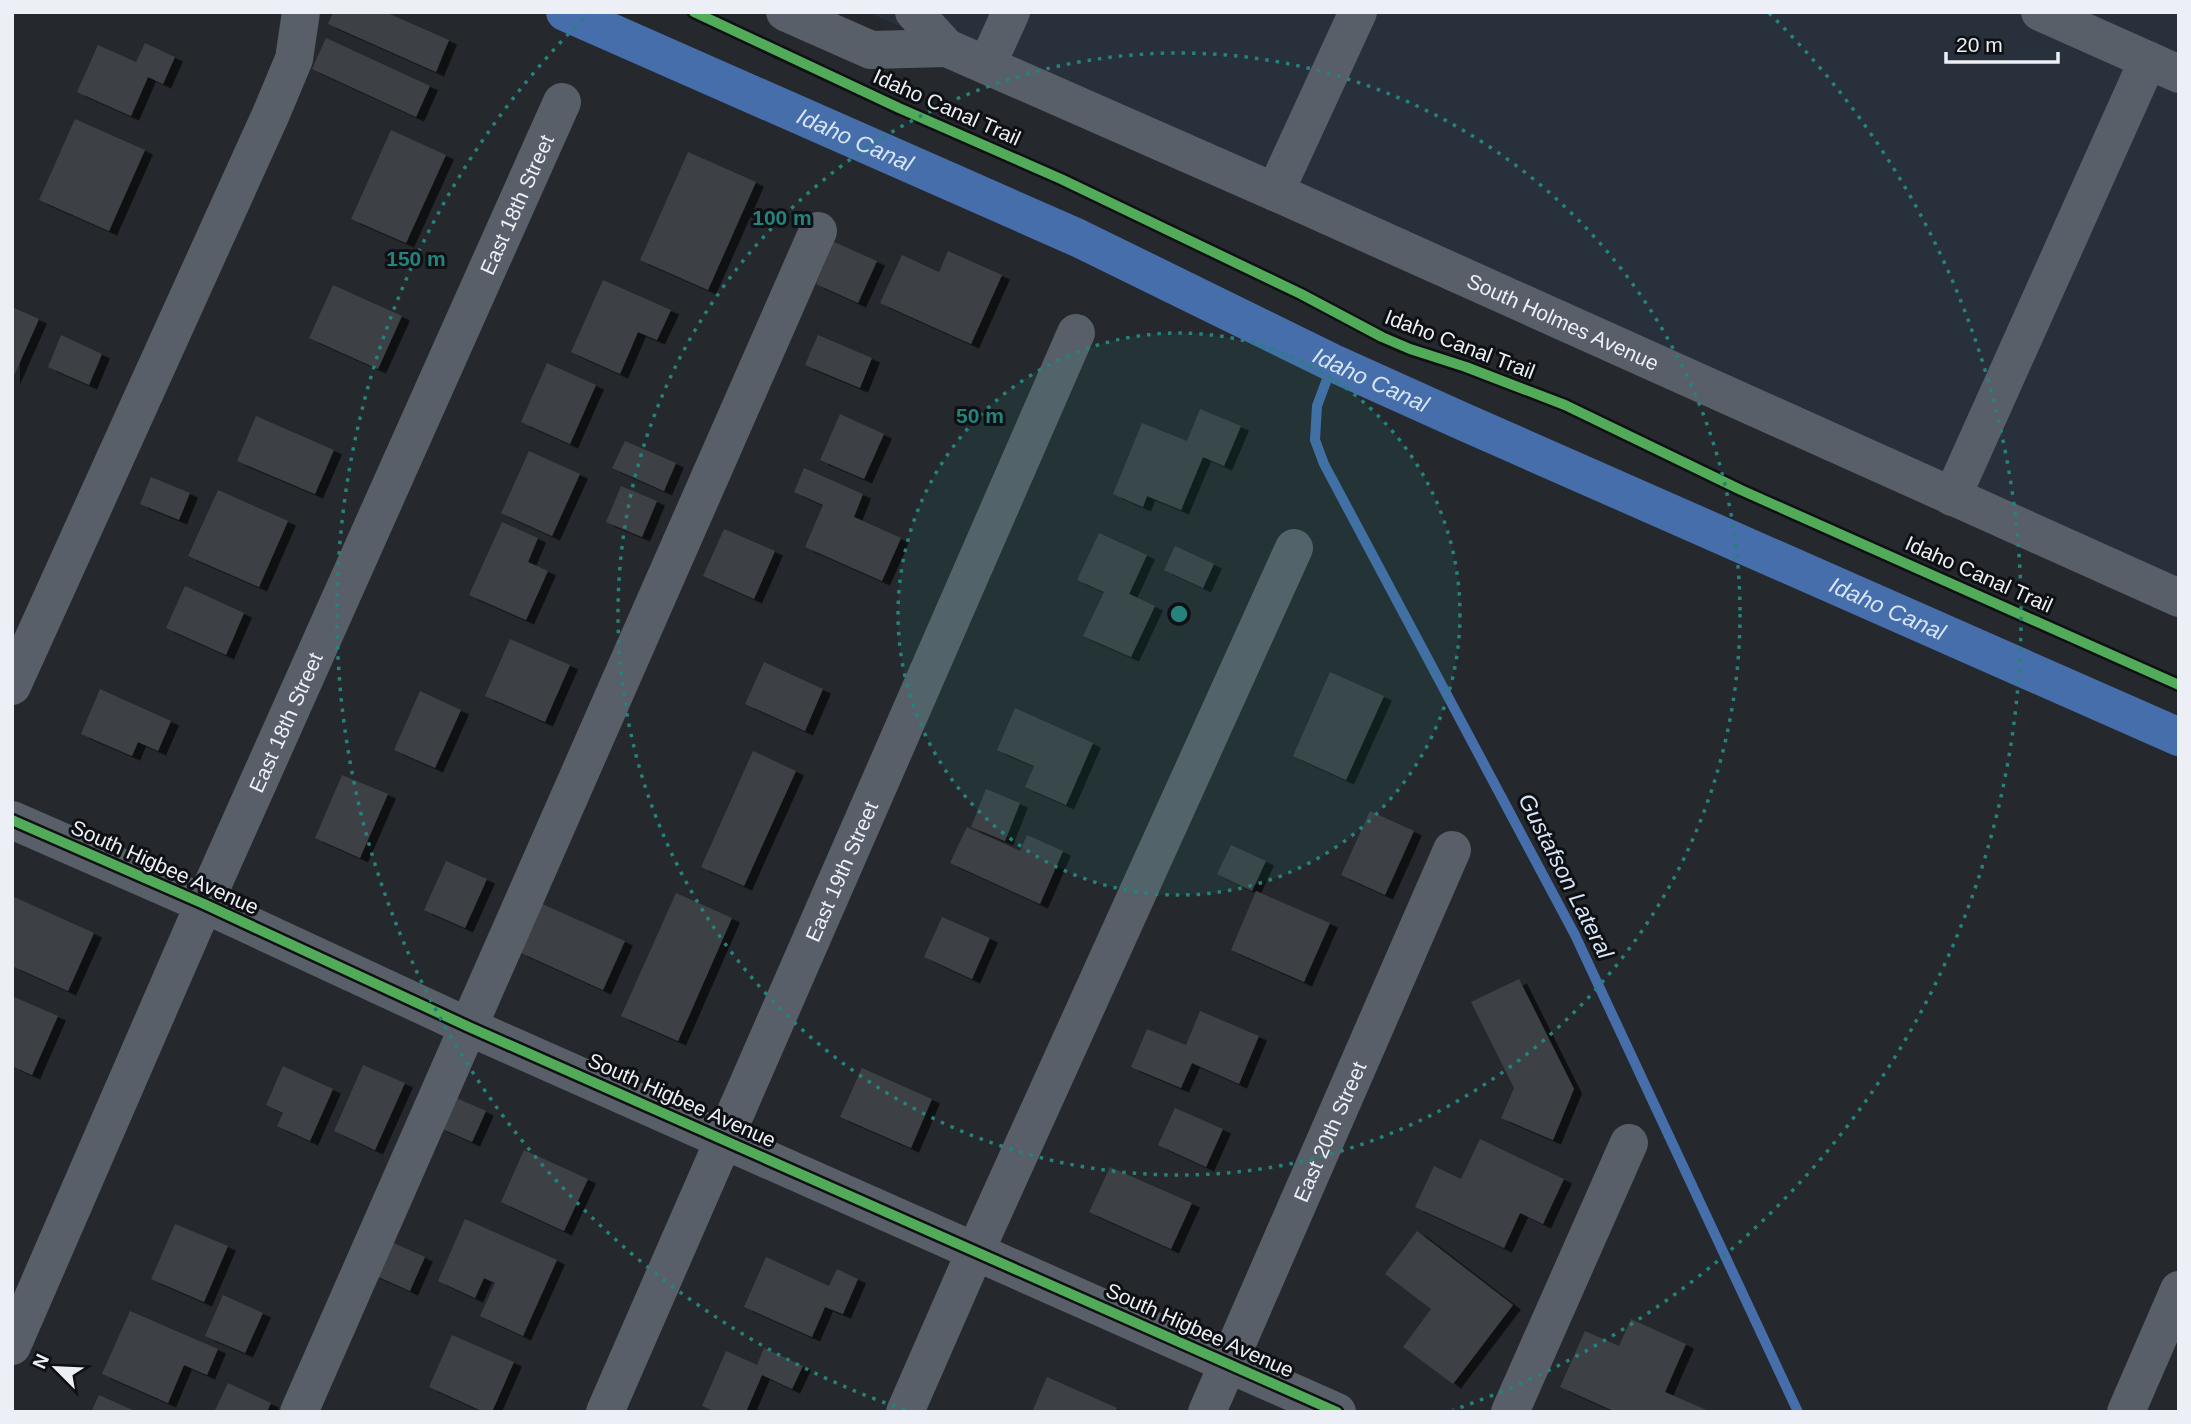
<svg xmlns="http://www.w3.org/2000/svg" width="2191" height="1424" font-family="Helvetica,sans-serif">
<defs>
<filter id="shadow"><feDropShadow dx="8" dy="4.5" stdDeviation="0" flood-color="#0009"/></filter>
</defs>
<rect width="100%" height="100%" fill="#25282c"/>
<!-- built -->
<path fill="#28303c" d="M867 12H2179V598L1275 192Z"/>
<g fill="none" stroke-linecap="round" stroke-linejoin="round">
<!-- stream -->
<path stroke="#456eaa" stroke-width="10" d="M1333 363 1317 406 1315 440 1324 464 1575 935 1798 1412"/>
<!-- canal -->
<path stroke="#456eaa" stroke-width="38" id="s1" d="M565 12 1078 238 1333 363 1464 422 2179 737"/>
</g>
<!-- building -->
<g fill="#3e4044" filter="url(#shadow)">
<path d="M333 12H385L449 40 436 72 328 24Z"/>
<path d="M326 38 430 86 416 117 312 69Z"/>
<path d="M145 43 175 57 163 84 148 77 131 116 77 92 98 45 136 62Z"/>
<path d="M75 119 145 150 109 231 39 200Z"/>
<path d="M391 130 446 155 406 243 351 219Z"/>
<path d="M688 152 756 182 708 290 640 260Z"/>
<path d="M834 242 877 261 858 303 816 284Z"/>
<path d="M948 251 1002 275 971 344 880 303 902 255 939 272Z"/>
<path d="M603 280 671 310 657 340 638 332 620 374 571 352Z"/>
<path d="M333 285 402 316 378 369 309 338Z"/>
<path d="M12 307 39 319 12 380Z"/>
<path d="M61 335 102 354 89 385 48 367Z"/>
<path d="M818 335 872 358 860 388 805 365Z"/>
<path d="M547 363 596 385 570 444 521 422Z"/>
<path d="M1200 409 1241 426 1224 466 1203 457 1181 510 1147 496 1143 507 1113 494 1142 423 1187 441Z"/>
<path d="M840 414 884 434 864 479 820 460Z"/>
<path d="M256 416 334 450 315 494 237 461Z"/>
<path d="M625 441 676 463 664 491 612 468Z"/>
<path d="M529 451 580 474 552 536 501 513Z"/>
<path d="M804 468 863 494 854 517 901 538 882 581 805 547 823 505 794 492Z"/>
<path d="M151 477 190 493 179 520 140 504Z"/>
<path d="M621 486 657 501 642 537 606 522Z"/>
<path d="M218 490 288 521 259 587 188 556Z"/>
<path d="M502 522 538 538 528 562 548 571 526 620 469 595Z"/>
<path d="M724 529 775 551 754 599 703 576Z"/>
<path d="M1099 533 1147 555 1129 594 1155 606 1131 657 1083 636 1104 592 1077 580Z"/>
<path d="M1175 546 1214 564 1203 588 1164 570Z"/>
<path d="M185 586 244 613 226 655 166 628Z"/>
<path d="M510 639 570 665 545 722 485 696Z"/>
<path d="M764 662 823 689 805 731 745 704Z"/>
<path d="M1330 672 1384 696 1346 780 1293 756Z"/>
<path d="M100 689 171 721 158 751 138 742 132 756 81 734Z"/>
<path d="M420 691 461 710 435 768 394 750Z"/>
<path d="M1015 708 1093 743 1066 805 1025 787 1034 766 997 750Z"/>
<path d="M753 751 796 771 744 886 701 867Z"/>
<path d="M342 775 388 794 360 858 315 838Z"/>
<path d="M986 789 1020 803 1005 841 971 827Z"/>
<path d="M1370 811 1414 831 1385 895 1341 875Z"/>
<path d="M967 827 1020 851 1027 835 1063 851 1040 904 950 863Z"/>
<path d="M1231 845 1266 861 1252 891 1217 874Z"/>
<path d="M446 861 487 879 465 928 424 910Z"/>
<path d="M1256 891 1330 923 1304 982 1231 950Z"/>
<path d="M676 893 732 918 678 1041 621 1016Z"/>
<path d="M12 896 94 933 68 991 12 966Z"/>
<path d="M540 903 625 941 603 990 519 952Z"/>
<path d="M942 917 990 938 972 979 924 957Z"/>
<path d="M1519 979 1574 1089 1553 1140 1501 1118 1514 1088 1471 1002Z"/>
<path d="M12 996 58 1016 32 1075 12 1066Z"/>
<path d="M1200 1011 1259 1036 1239 1084 1192 1063 1181 1088 1131 1067 1147 1029 1186 1045Z"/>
<path d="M363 1065 405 1083 375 1150 334 1131Z"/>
<path d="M283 1066 333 1089 310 1141 277 1126 283 1113 266 1105Z"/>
<path d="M862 1068 932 1099 911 1148 840 1117Z"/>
<path d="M452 1096 486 1111 472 1142 438 1127Z"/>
<path d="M1175 1108 1223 1129 1206 1167 1158 1145Z"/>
<path d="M1480 1139 1564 1179 1543 1224 1520 1213 1504 1248 1415 1207 1434 1166 1461 1179Z"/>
<path d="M524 1150 588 1179 564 1231 501 1202Z"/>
<path d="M1110 1167 1192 1203 1171 1249 1089 1212Z"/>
<path d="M465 1219 557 1260 523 1336 480 1316 495 1283 484 1278 475 1298 438 1281Z"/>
<path d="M175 1224 228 1246 204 1302 151 1279Z"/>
<path d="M1417 1231 1513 1305 1453 1384 1403 1347 1431 1309 1385 1274Z"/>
<path d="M387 1240 425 1257 410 1291 372 1274Z"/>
<path d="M766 1257 829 1286 837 1269 858 1279 843 1314 825 1307 812 1337 744 1307Z"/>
<path d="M223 1295 263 1313 245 1353 205 1336Z"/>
<path d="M130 1311 218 1349 207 1375 184 1365 168 1403 102 1374Z"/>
<path d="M1631 1319 1686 1344 1665 1392 1711 1412H1616L1560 1387 1585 1331 1619 1346Z"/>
<path d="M452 1335 514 1362 492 1412H484L429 1387Z"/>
<path d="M764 1348 803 1366 792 1389 762 1375 746 1412H716L702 1406 726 1351 757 1365Z"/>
<path d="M1047 1377 1117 1408 1115 1412H1032Z"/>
<path d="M228 1383 271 1403 267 1412H214Z"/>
<path d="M99 1395 137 1412H91Z"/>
</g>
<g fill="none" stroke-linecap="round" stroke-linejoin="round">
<!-- minor -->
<g stroke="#595f68" stroke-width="38">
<path d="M2040 12 2179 74"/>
<path d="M987 65 1011 12"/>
<path d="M1275 192 1358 12"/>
<path d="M1952 497 2148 60"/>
<path d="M12 686 271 114 294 59 301 12"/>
<path d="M12 820 204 904 469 1027 1337 1412"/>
<path id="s2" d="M12 1346 204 904 562 102"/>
<path d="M299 1412 818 231"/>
<path id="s3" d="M605 1412 1076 333"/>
<path d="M905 1412 975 1252 1294 548"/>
<path id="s4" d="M1207 1412 1452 850"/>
<path d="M1510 1412 1629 1143"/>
<path d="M2126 1412 2179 1290"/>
</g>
<!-- major -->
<g stroke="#595f68" stroke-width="38">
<path d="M785 12 871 50 947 48"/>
<path id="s5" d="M914 12 947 48 1275 192 2179 598"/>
</g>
<defs>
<g id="cycleway">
<path d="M694 12 899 108 1061 179 1301 294 1382 337 1410 349 1466 367 1565 405 1741 490 2179 685"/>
<path d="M12 820 204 904 469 1027 1337 1412"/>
</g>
</defs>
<!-- cycleway casing -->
<use href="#cycleway" stroke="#0e1014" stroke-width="15"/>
<!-- cycleway -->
<use href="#cycleway" stroke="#51ab58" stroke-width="10"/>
</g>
<!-- distance rings -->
<circle cx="1179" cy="614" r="281" fill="#25827c" fill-opacity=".12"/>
<g fill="none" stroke="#25827c" stroke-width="3.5" stroke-dasharray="3.5 7">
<circle cx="1179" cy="614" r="281"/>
<circle cx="1179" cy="614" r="561"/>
<path d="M905 1410A842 842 0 0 1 589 13M1769 13A842 842 0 0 1 1453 1410"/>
</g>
<g text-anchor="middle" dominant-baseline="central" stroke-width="6" stroke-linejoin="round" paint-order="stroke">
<!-- street labels -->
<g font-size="21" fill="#eceff5" stroke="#0e1014">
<text transform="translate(947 107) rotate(24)">Idaho Canal Trail</text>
<text stroke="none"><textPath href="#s2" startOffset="1248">East 18th Street</textPath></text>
<text stroke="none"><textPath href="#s5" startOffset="723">South Holmes Avenue</textPath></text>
<text transform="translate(1460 344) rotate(21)">Idaho Canal Trail</text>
<text transform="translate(1979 574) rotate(24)">Idaho Canal Trail</text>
<text stroke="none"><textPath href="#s2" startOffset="681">East 18th Street</textPath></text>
<text transform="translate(165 867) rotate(24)">South Higbee Avenue</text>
<text stroke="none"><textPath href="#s3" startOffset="590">East 19th Street</textPath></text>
<text transform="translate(682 1100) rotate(24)">South Higbee Avenue</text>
<text stroke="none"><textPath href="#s4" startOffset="306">East 20th Street</textPath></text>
<text transform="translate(1200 1330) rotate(24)">South Higbee Avenue</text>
</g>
<!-- water labels -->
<g font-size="23" font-style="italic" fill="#d8e5f7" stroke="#0e1014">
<text stroke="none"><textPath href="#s1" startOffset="317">Idaho Canal</textPath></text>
<text stroke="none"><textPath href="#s1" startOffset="886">Idaho Canal</textPath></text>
<text stroke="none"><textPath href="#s1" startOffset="1451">Idaho Canal</textPath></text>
<text transform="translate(1566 876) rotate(63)">Gustafson Lateral</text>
</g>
</g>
<circle cx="1179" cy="614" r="10" fill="#25827c" stroke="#0e1014" stroke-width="3.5"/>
<g font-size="21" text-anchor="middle" font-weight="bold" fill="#25827c" stroke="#0e1014" stroke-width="6" stroke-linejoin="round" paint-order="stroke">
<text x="782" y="225">100 m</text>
<text x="416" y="266">150 m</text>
<text x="980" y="423">50 m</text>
</g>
<!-- border -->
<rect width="2191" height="1424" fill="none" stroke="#eceff5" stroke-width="28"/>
<!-- north arrow -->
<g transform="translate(56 1368) rotate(294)" stroke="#0e1014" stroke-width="5" paint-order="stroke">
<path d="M0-5L12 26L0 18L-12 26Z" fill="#eceff5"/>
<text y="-10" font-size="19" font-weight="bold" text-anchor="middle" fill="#eceff5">N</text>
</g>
<!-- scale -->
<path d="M1946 52v10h112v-10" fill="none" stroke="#eceff5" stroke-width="3.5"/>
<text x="1956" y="52" font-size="21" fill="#eceff5" stroke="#0e1014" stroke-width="5" paint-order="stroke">20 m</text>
</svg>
